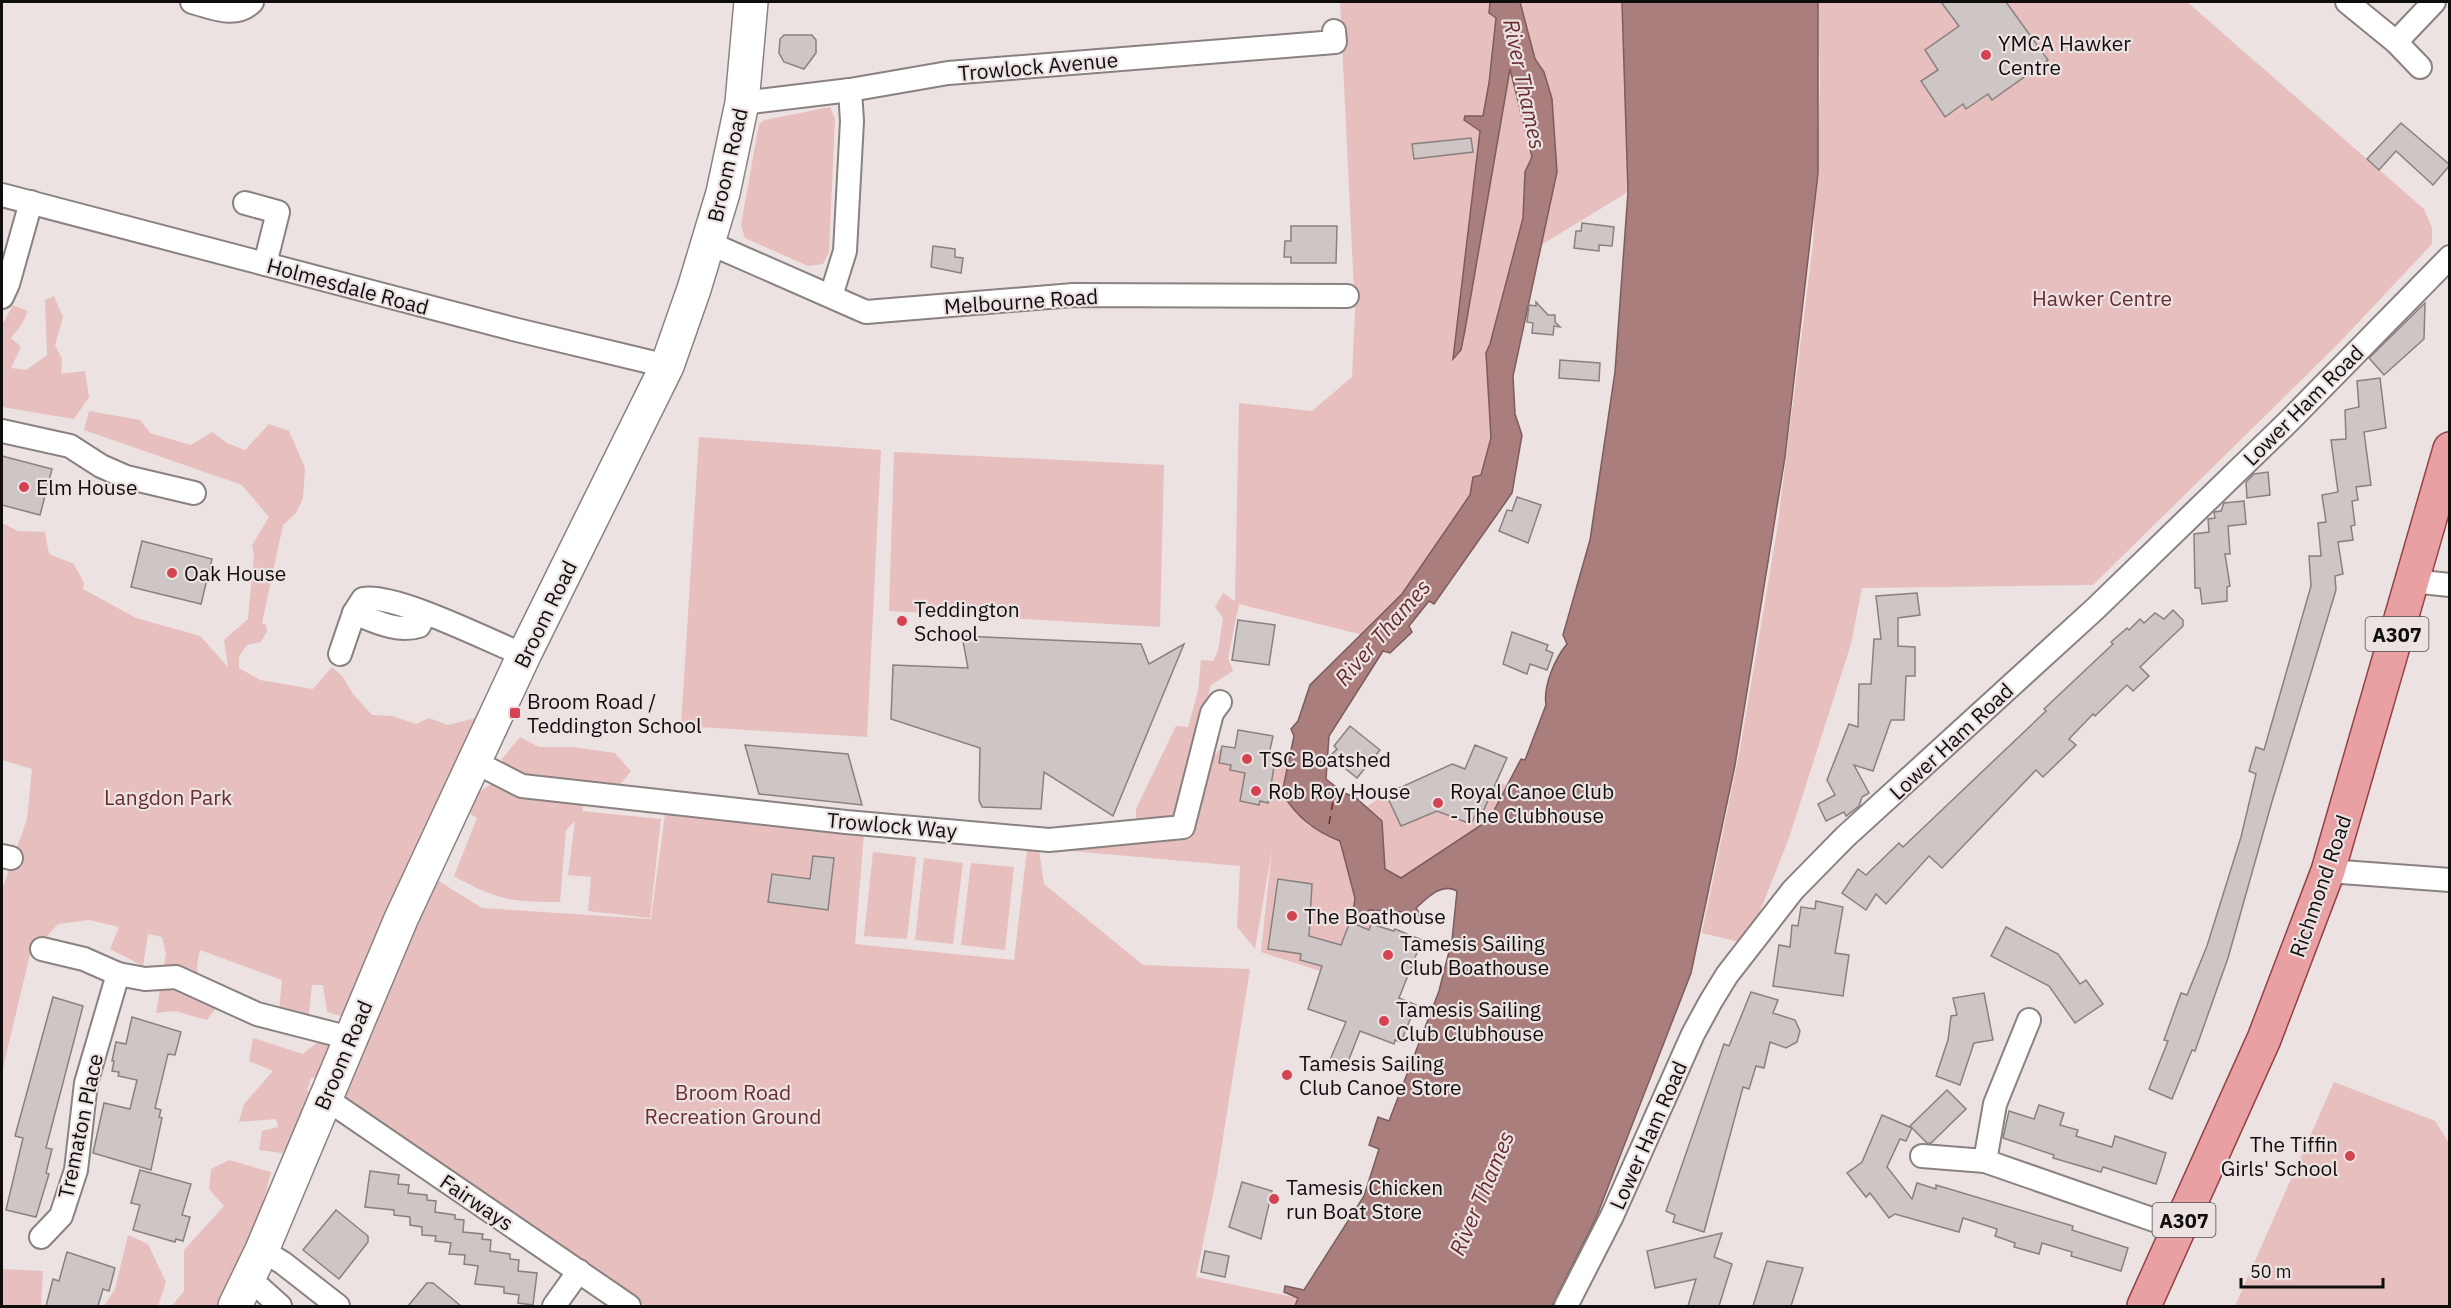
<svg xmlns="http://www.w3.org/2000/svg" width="2451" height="1308" font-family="'IBM Plex Sans',sans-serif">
<rect width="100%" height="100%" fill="#ece2e2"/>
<!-- green -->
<g fill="#e6bfbe">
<path d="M1340 2H1490L1489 13 1496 18 1489 83 1483 116H1465V120L1480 130 1453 358 1461 350 1465 330 1510 67 1532 157 1525 172 1523 218 1490 344 1486 353 1491 438 1481 476 1473 478 1470 495 1402 594 1363 635 1239 604 1228 658 1233 671 1211 685 1173 818 1136 826V809L1176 726 1188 727 1198 691 1201 660 1213 661 1218 651 1223 618 1215 607 1223 593 1235 601 1239 403 1312 411 1352 377 1355 312Z"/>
<path d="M1520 2H1622L1628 192 1541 245 1557 172 1552 99 1544 72 1535 59Z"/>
<path d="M1818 2H2187L2424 209 2432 228V244L2337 345 2093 585 1862 588 1851 644 1789 838 1758 916 1739 942 1702 933 1740 749 1777 530 1813 244 1820 84Z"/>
<path d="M830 107 835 119 829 252 823 264 808 266 745 238 741 225 759 124 765 120Z"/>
<path d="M54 296 63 317 55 345 62 359 61 374 85 371 89 397 74 419 2 407V325L13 305 28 311 22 324 11 338 21 347 11 368 26 370 47 355 45 300Z"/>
<path d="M89 411 140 420 150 433 191 445 212 432 227 443 245 450 269 424 289 431 305 468 303 498 296 513 283 525 262 623 266 625 267 631 261 642 247 645 239 656V668L260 680 313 689 332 667 343 677 353 694 372 715 392 716 416 724 429 718 448 725 476 718 479 734 351 1019 327 1012 323 985H312L308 1022 279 1011 282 980 200 950C193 978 198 986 219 1004L207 1020 175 1011 156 1013 166 954 162 937 148 934 143 966 110 949 119 927 89 920 58 924 37 947 32 946 2 1072V890L27 819 32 769 2 760V523L18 531 45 532 49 554 74 564 84 583 83 589 136 618 200 636 228 667 224 640 248 619 254 555 252 545 269 517 242 485 84 430Z"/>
<path d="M699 437 881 450 867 737 681 726Z"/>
<path d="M894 452 1164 465 1160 627 889 611Z"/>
<path d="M520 737 539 747H572L615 753 631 771 618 787 585 799 582 811 661 819 650 918 588 911 591 877 568 875 575 821 566 830 560 902C512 902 496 900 454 876L477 818 471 815 468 802 483 789 508 775 502 759Z"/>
<path d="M1222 746 1290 758 1282 793 1308 825 1340 841 1355 898 1353 912 1369 910C1372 931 1363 965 1345 979L1261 952 1272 849 1255 949 1237 927 1240 866 1071 851V843L1189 831 1209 763Z"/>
<path d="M1454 763 1506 785 1489 820 1401 878 1385 868 1382 821 1366 807 1386 794Z"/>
<path d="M665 814 864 834 855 944 1014 960 1027 850H1039L1044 884 1143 965 1250 969 1217 1175 1196 1277 1298 1298 1295 1306H646L336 1096 437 880 482 908 651 919Z"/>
<path d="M873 852 916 857 907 939 864 936Z"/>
<path d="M924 858 963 863 953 944 915 940Z"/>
<path d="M971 863 1014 867 1005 950 961 945Z"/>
<path d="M325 1036 341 1046 327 1076 311 1078 307 1090 317 1101 282 1153 259 1150 262 1131 278 1127 276 1119 239 1122 244 1104 273 1071 249 1061 253 1038 303 1054Z"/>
<path d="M2334 1082 2435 1121 2449 1143V1306H2235Z"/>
<path d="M229 1160 271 1172 259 1219 224 1306H172L184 1291V1250L224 1206 209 1189 211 1169Z"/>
<path d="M128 1235 148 1244 166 1282 158 1306H104L115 1289Z"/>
<path d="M2 1269 43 1271 41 1306H2Z"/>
</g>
<!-- water -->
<path fill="#ab7e7e" stroke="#7c5c5c" stroke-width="1.5" d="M1490 2H1520L1535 59 1544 72 1552 99 1557 172 1513 376 1515 414 1522 435 1512 493 1434 604 1429 601 1409 626 1412 632 1390 653 1383 651 1329 736 1326 779 1344 793 1355 797 1382 821 1385 869 1401 878 1489 820 1521 759 1525 760 1546 705C1543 686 1555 658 1567 644L1563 635 1590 540 1615 372 1628 192 1622 2H1818V173L1785 457 1735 765 1691 973 1596 1218 1552 1306H1295L1298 1298 1284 1292 1285 1286 1304 1290 1364 1196 1379 1149 1369 1145 1378 1117 1389 1121 1439 991 1452 940 1457 891C1442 882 1427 898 1416 908L1420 914 1415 920 1405 912 1369 910 1362 916 1353 912 1355 898 1340 841C1314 831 1297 817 1282 793L1294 736 1291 729 1298 721 1310 685 1402 594 1470 495 1473 477 1481 475 1491 438 1486 353 1490 344 1523 218 1525 172 1532 157 1510 69 1465 330 1461 350 1453 359 1480 131 1464 120 1465 116H1483L1489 83 1496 18 1489 13Z"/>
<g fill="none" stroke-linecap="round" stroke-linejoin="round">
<!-- ferry -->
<path stroke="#672c2e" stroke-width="1.5" stroke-dasharray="8 6" stroke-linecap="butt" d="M1329 824 1334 796"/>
</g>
<!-- building -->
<g fill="#cec5c5" stroke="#898180" stroke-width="1.5">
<path d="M1941 2H2006L2048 60 1992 100 1988 94 1966 109 1963 104 1945 117 1921 81 1938 70 1925 50 1959 26Z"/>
<path d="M784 35H812L816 40V53L804 69 784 62 779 53 780 39Z"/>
<path d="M2401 123 2450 165 2433 185 2396 151 2379 170 2367 159Z"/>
<path d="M1471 138 1473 152 1414 159 1412 144Z"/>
<path d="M1582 223 1614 227 1612 246 1599 245V251L1574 248 1576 231H1581Z"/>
<path d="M1291 226H1337L1336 263H1291V257H1284L1285 241H1291Z"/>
<path d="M933 246 955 249V257L963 258 961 273 931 267Z"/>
<path d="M1536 302 1548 315H1555V322L1560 327 1554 326 1553 335 1532 333 1533 323 1527 322 1529 305 1536 306Z"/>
<path d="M2425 303 2424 339 2384 375 2369 358Z"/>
<path d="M1560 360 1600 363 1599 381 1559 378Z"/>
<path d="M2380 378 2386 428 2364 432 2371 485 2356 487 2358 500 2352 501 2355 525 2351 526 2353 540 2338 542 2343 574 2335 576 2336 590 2271 805 2228 958 2195 1051 2192 1050 2172 1099 2149 1089 2168 1041 2164 1040 2181 993 2187 995 2207 946 2241 837 2256 774 2249 771 2256 747 2264 750 2311 586 2309 556H2321L2318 523 2326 522 2322 495 2338 492 2331 440 2346 439 2345 410 2359 407 2357 381Z"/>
<path d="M2 456 52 469 40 515 2 505Z"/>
<path d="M2268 472 2270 495 2247 498 2246 482 2254 474Z"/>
<path d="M1517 497 1541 505 1528 543 1499 531 1507 510 1512 511Z"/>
<path d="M2244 501 2246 524 2228 526 2230 554H2225L2230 586 2227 587V601L2202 604 2200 588H2195L2194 534 2209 532 2208 519 2215 518 2214 512 2221 511 2224 503Z"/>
<path d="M142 541 212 559 201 604 131 587Z"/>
<path d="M1917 593 1920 615 1898 618V646L1915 647V676H1906L1904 720H1891L1873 771 1854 765 1869 793 1862 797 1859 806 1846 816 1844 812 1826 821 1818 804 1835 795 1827 780 1849 724 1858 727 1859 684H1871L1874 639H1881L1876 596Z"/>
<path d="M2173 610 2183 620V626L2140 667 2149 676 2133 691 2127 685 2095 716 2093 714 2069 739 2076 745 2043 777 2036 770 1942 868 1929 856 1886 904 1876 894 1866 910 1842 893 1858 869 1866 875 1899 843 1903 847 2046 711 2044 709 2113 644 2111 642 2127 628 2129 630 2140 619 2144 623 2155 613 2164 619Z"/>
<path d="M1238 620 1275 625 1269 665 1232 660Z"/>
<path d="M1512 632 1548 645 1546 650 1553 653 1547 670 1530 664 1527 674 1503 664Z"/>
<path d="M962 636 1141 644 1149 664 1184 644 1113 816 1044 772 1041 809 982 807 979 800 980 748 891 719 893 665 968 668Z"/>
<path d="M1350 726 1380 750 1357 778 1336 761 1338 759 1332 754 1337 749 1334 746Z"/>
<path d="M1238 730 1273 736 1269 754 1276 755 1268 803 1260 801 1259 805 1240 801 1245 773 1230 770 1231 765 1219 763 1222 746 1235 748Z"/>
<path d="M745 745 848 754 862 805 759 794Z"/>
<path d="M1475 745 1507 758 1481 816 1476 814 1471 824 1437 811 1401 826 1386 794 1452 764 1465 769Z"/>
<path d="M813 856 834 858 828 910 768 902 772 874 810 879Z"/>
<path d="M1278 879 1312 884 1309 936 1341 945 1350 922 1369 930 1371 924 1394 931 1395 929 1422 940 1399 998 1416 1005 1401 1042 1395 1040 1394 1044 1360 1031 1344 1072 1327 1067 1346 1022 1308 1009 1322 966 1300 960 1301 954 1268 949Z"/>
<path d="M1816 901 1843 907 1835 953 1849 955 1843 996 1773 986 1779 945 1790 947 1792 925 1798 926 1801 907 1815 909Z"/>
<path d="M2006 927 2058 954 2080 984 2086 980 2103 1004 2075 1023 2049 986 1991 956Z"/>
<path d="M1751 992 1778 1000 1773 1013 1795 1020 1800 1031 1797 1042 1786 1048 1770 1042 1764 1068 1756 1066 1749 1089 1743 1087 1704 1232 1673 1222 1675 1215 1666 1211 1724 1044 1729 1046Z"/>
<path d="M1984 993 1993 1040 1974 1043 1960 1085 1936 1076 1948 1040 1951 1016 1957 1015 1953 998Z"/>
<path d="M53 997 83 1006 46 1148 52 1149 46 1173 49 1174 36 1217 6 1210 23 1138 15 1136Z"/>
<path d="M132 1017 181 1032 175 1055 168 1054 155 1108 161 1110 159 1117 162 1118 151 1170 93 1153 104 1103 130 1109 137 1080 118 1076 119 1072 112 1071 114 1061H112L116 1042 126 1044Z"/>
<path d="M1947 1090 1966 1109 1931 1143H1927L1910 1126Z"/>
<path d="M2039 1105 2064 1113 2060 1125 2078 1130 2076 1136 2112 1147 2115 1136 2166 1153 2156 1184 2103 1167 2101 1172 2053 1158 2054 1155 2003 1138 2009 1111 2034 1119Z"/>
<path d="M1882 1115 1912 1128 1906 1141 1900 1139 1887 1167 1912 1199 1917 1183 1936 1189V1185L2073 1226 2072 1230 2128 1248 2121 1271 2071 1256 2072 1252 2042 1243 2039 1254 2014 1247 2015 1243 1995 1236 1997 1229 1963 1218 1959 1232 1895 1214 1889 1218 1870 1193 1866 1197 1847 1173 1862 1162Z"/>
<path d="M140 1170 191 1184 182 1215 190 1217 183 1241 176 1239 175 1242 133 1230 140 1205 131 1203Z"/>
<path d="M370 1171 399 1175 398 1184 409 1185 408 1193 427 1195V1200L436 1201 435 1212 455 1215V1219L464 1220 463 1232 483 1234 482 1239 491 1240 490 1251 510 1254V1259L519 1260 518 1271 537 1273 533 1305 518 1303 519 1295 504 1293V1287L475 1284 478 1266 464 1264 465 1255 449 1254 451 1243 435 1241 436 1236 422 1235V1227L410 1225V1217L394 1215V1210L365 1207Z"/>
<path d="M1242 1182 1272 1191 1261 1239 1229 1227Z"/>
<path d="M336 1210 368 1236V1242L339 1279 303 1250Z"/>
<path d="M1722 1233 1714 1257 1732 1264 1719 1306H1688L1696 1279 1655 1288 1647 1251Z"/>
<path d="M1205 1251 1229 1256 1225 1277 1201 1272Z"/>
<path d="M67 1252 115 1268 109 1291 103 1289 98 1306H46L53 1279 59 1281Z"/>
<path d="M1767 1261 1803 1268 1791 1306H1753Z"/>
<path d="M427 1283H433L461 1306H408Z"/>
</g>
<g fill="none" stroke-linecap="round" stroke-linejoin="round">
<defs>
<g id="street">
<path d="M192 2C211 7 235 19 252 2"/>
<path d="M2347 2 2396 42 2420 67"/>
<path d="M2396 42 2434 2"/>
<path d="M742 103 850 90 948 73 1335 42 1334 31"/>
<path d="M2 195 513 329 667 366"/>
<path d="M245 203 278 212 265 264"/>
<path d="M709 243 866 312 1073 295 1347 296"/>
<path d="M831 296 845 251 852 121 850 90"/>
<path d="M2 297 8 284 31 202"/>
<path d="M2 431 70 446 101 466 126 477 194 493"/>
<path d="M2412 581 2450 585"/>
<path d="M354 613C374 621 398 633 419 626L425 614"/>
<path d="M340 654 354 613 363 599C395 593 489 641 524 655"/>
<path d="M475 762 522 786 846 822 1049 840 1183 827 1212 713 1220 702"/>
<path d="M2 856 11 858"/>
<path d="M2328 871 2450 880"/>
<path d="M42 949 84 959 118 974 145 979 176 977 257 1014 350 1038"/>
<path d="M2029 1020 1995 1104 1985 1161 2180 1229"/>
<path d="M325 1098 629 1306"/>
<path d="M1922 1156 1985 1161"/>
<path d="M41 1237 61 1216 76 1170 86 1083 118 974"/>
<path d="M262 1250 283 1263 338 1306"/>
<path d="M249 1278 280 1306"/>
<path d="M554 1306 579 1271"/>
<path d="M1566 1306 1612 1216 1693 1034 1711 1001 1727 975 1793 890 1845 837 2095 609 2290 420 2450 257"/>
</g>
<path id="secondary" d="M235 1306 262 1250 401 919 524 655 667 366 694 289 723 193 742 103 751 2"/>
<path id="primary" d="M2144 1306 2264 1039 2328 871 2450 449"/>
</defs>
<!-- street casing -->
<use href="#street" stroke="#8a8181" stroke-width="26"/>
<!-- secondary casing -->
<use href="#secondary" stroke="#8a8181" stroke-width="36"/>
<!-- primary casing -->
<use href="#primary" stroke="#934347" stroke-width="36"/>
<!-- street -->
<use href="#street" stroke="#fff" stroke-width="22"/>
<!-- secondary -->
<use href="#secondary" stroke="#fff" stroke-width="33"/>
<!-- primary -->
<use href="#primary" stroke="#e9a0a3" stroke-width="33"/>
</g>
<!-- markers -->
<g fill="#d44351" stroke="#ece2e2" stroke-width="2">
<circle cx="1986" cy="55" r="6"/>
<circle cx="24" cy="487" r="6"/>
<circle cx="172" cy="573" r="6"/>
<circle cx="902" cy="621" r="6"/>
<rect x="509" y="707" width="12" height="12" rx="3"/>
<circle cx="1247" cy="759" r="6"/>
<circle cx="1256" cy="791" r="6"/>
<circle cx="1438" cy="803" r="6"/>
<circle cx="1292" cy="916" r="6"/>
<circle cx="1388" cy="955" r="6"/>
<circle cx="1384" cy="1021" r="6"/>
<circle cx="1287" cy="1075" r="6"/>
<circle cx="2350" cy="1156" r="6"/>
<circle cx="1274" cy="1199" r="6"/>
</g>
<g text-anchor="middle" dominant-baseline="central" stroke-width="4.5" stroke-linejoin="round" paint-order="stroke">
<!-- shield labels -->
<g fill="#ece2e2" stroke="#524d4d" stroke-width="1.5">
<rect x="2365.5" y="617" width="63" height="34" rx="4.5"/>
<rect x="2152.5" y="1203" width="63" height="34" rx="4.5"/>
</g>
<g font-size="20" font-weight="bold" fill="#100d0d">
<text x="2397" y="634">A307</text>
<text x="2184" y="1220">A307</text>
</g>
<!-- poi labels -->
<g font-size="21" fill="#100d0d" stroke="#ece2e2" text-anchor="start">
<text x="1998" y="43">YMCA Hawker<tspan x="1998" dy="24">Centre</tspan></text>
<text x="36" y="487">Elm House</text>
<text x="184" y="573">Oak House</text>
<text x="914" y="609">Teddington<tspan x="914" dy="24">School</tspan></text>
<text x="527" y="701">Broom Road /<tspan x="527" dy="24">Teddington School</tspan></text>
<text x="1259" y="759">TSC Boatshed</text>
<text x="1268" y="791">Rob Roy House</text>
<text x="1450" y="791">Royal Canoe Club<tspan x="1450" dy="24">- The Clubhouse</tspan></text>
<text x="1304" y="916">The Boathouse</text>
<text x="1400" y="943">Tamesis Sailing<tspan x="1400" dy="24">Club Boathouse</tspan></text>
<text x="1396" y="1009">Tamesis Sailing<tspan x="1396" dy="24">Club Clubhouse</tspan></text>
<text x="1299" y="1063">Tamesis Sailing<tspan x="1299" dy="24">Club Canoe Store</tspan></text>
<text x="2338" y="1144" text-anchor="end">The Tiffin<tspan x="2338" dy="24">Girls' School</tspan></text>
<text x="1286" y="1187">Tamesis Chicken<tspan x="1286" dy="24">run Boat Store</tspan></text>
</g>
<!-- street labels -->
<g font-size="21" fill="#100d0d" stroke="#ece2e2">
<text transform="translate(1038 66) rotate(-5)">Trowlock Avenue</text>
<text transform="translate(727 165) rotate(-77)">Broom Road</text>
<text transform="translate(348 286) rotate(15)">Holmesdale Road</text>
<text transform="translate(1021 301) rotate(-4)">Melbourne Road</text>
<text transform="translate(2303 405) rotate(-45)">Lower Ham Road</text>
<text transform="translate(545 614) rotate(-64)">Broom Road</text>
<text transform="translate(1951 741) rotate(-43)">Lower Ham Road</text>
<text transform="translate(892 825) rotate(5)">Trowlock Way</text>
<text transform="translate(2320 886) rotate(-71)">Richmond Road</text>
<text transform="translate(343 1055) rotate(-67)">Broom Road</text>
<text transform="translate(80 1126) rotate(-78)">Trematon Place</text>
<text transform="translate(1648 1135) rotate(-66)">Lower Ham Road</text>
<text transform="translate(477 1202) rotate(34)">Fairways</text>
</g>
<!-- park labels -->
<g font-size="21" fill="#692d30" stroke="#ece2e2">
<text x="2102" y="298">Hawker Centre</text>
<text x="168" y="797">Langdon Park</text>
<text x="733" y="1092">Broom Road<tspan x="733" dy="24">Recreation Ground</tspan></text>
</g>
<!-- water labels -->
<g font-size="22" font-style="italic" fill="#672c2e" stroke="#ece2e2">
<text transform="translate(1525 84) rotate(78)">River Thames</text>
<text transform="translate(1382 632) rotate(-49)">River Thames</text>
<text transform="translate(1481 1193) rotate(-67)">River Thames</text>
</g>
</g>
<!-- border -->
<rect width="2451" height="1308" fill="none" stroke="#100d0d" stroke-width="6"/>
<!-- scale -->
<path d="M2241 1278v9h142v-9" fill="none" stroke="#100d0d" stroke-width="3"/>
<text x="2250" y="1278" font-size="18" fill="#100d0d" stroke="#ece2e2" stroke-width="4.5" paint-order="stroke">50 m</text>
</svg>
